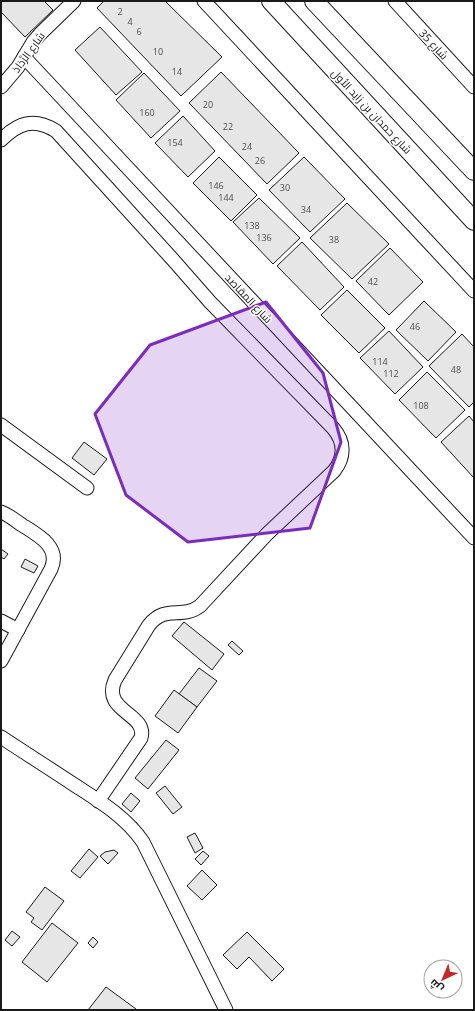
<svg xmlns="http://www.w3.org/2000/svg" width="475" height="1011" font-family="'Open Sans',Cairo,sans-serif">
<rect width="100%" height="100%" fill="#fff"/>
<!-- building -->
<g fill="#e6e6e6" stroke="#1a1a1a">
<path d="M1 1H44L53 10 25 37 1 12Z"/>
<path d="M104 1H165L222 57 181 96 97 8Z"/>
<path d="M100 27 142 72 116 95 75 50Z"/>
<path d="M221 72 299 153 267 184 189 103Z"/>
<path d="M144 73 180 111 151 138 116 100Z"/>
<path d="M183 116 215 151 188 177 155 143Z"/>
<path d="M219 157 257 195 231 221 193 183Z"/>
<path d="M304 157 345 199 310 232 269 190Z"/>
<path d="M259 198 300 238 273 264 233 222Z"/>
<path d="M347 203 389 244 352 279 310 238Z"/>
<path d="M302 242 344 287 320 310 277 266Z"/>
<path d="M390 248 423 282 389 315 356 281Z"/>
<path d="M347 290 385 328 359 353 321 315Z"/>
<path d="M424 301 456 332 428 361 396 330Z"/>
<path d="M389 331 423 367 395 394 360 358Z"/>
<path d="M462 334 474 347V402L469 407 429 366Z"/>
<path d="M427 372 465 410 436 438 399 400Z"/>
<path d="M469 416 474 422V478L441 442Z"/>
<path d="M84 442 107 459 94 475 72 458Z"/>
<path d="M1 549 8 554 4 559 1 557Z"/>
<path d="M25 559 38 566 34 573 21 567Z"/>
<path d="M184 622 224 654 212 670 172 636Z"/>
<path d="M232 641 243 651 239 655 228 645Z"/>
<path d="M199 668 217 681 197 707 179 694Z"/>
<path d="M174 690 197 707 178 733 155 716Z"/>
<path d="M166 740 179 750 148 789 135 778Z"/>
<path d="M165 786 182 807 173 814 156 793Z"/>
<path d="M131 793 140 801 131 812 122 804Z"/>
<path d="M195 833 203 848 195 853 187 837Z"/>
<path d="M89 849 98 857 80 878 71 871Z"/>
<path d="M114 850 118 853 108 864 100 856 105 852Z"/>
<path d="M203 851 209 856 201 865 195 859Z"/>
<path d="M202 870 217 885 202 900 187 886Z"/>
<path d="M45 887 64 901 42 930 31 922 34 918 26 912Z"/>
<path d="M52 923 78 943 47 982 22 962Z"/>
<path d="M12 931 20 937 12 946 5 940Z"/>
<path d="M247 932 284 969 272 981 249 957 237 969 223 955Z"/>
<path d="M93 937 98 942 93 948 88 943Z"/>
<path d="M106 987 136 1009 135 1010H88Z"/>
</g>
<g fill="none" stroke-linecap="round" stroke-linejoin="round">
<defs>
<g id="street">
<path d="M204 1 474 291"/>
<path d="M395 1 474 87"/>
<path d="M24 57 474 538"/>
<path d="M1 87 18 67 33 42 40 34 74 1"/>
<path d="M1 140C18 123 34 117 56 131L175 262 210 302 333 428C345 442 345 457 334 471L267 534 200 606C181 620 166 604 149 625L115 680C101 712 148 713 141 738L98 801"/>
<path d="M1 425 87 488"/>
<path d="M1 512C9 515 16 521 22 525 38 535 61 547 51 569L1 661"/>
<path d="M1 621 18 630"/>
<path d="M1 737C25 753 49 768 73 784 99 801 125 816 143 842L226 1010"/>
</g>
<g id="secondary">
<path d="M271 1 474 221"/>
<path d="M314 1 474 171"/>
</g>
</defs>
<!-- street casing -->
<use href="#street" stroke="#1a1a1a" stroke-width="15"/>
<!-- secondary casing -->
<use href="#secondary" stroke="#1a1a1a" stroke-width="20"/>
<!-- street -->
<use href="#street" stroke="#fff" stroke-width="13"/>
<!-- secondary -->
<use href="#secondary" stroke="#fff" stroke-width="18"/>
</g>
<!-- marked area -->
<path fill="#7b2cbf" fill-opacity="0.2" stroke="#7b2cbf" stroke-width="3" stroke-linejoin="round" d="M266 302 323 373 341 442 310 528 188 542 126 495 95 414 150 345Z"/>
<g text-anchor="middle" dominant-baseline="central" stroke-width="3" stroke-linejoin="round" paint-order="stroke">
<!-- number labels -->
<g font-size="9" fill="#4d4d4d">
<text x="120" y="11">2</text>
<text x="130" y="21">4</text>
<text x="139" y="31">6</text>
<text x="158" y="51">10</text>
<text x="177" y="71">14</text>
<text x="208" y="104">20</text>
<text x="147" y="112">160</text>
<text x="228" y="126">22</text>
<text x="175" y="142">154</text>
<text x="247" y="146">24</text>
<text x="260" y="160">26</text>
<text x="216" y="185">146</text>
<text x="285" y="187">30</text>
<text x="226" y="197">144</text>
<text x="306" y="209">34</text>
<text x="252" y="225">138</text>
<text x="264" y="237">136</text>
<text x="334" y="239">38</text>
<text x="373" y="281">42</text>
<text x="415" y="326">46</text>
<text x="380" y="361">114</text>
<text x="456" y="369">48</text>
<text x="391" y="373">112</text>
<text x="421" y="405">108</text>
</g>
<!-- street labels -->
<g font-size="11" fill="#1a1a1a" stroke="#fff">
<text transform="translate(434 44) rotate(47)">شارع 35</text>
<text transform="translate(28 52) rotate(-54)">شارع الرَّذاذ</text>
<text transform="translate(372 111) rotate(47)">شارع حمدان بن زايد الأول</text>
<text transform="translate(249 298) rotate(47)">شارع المقاصد</text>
</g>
</g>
<!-- border -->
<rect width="475" height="1011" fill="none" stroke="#1a1a1a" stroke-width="4"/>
<!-- north arrow -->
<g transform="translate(443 979) rotate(224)"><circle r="19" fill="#ffffff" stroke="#a3a3a3"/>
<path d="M0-3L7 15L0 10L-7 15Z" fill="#c62828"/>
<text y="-6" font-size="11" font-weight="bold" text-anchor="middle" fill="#1a1a1a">ش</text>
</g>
</svg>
